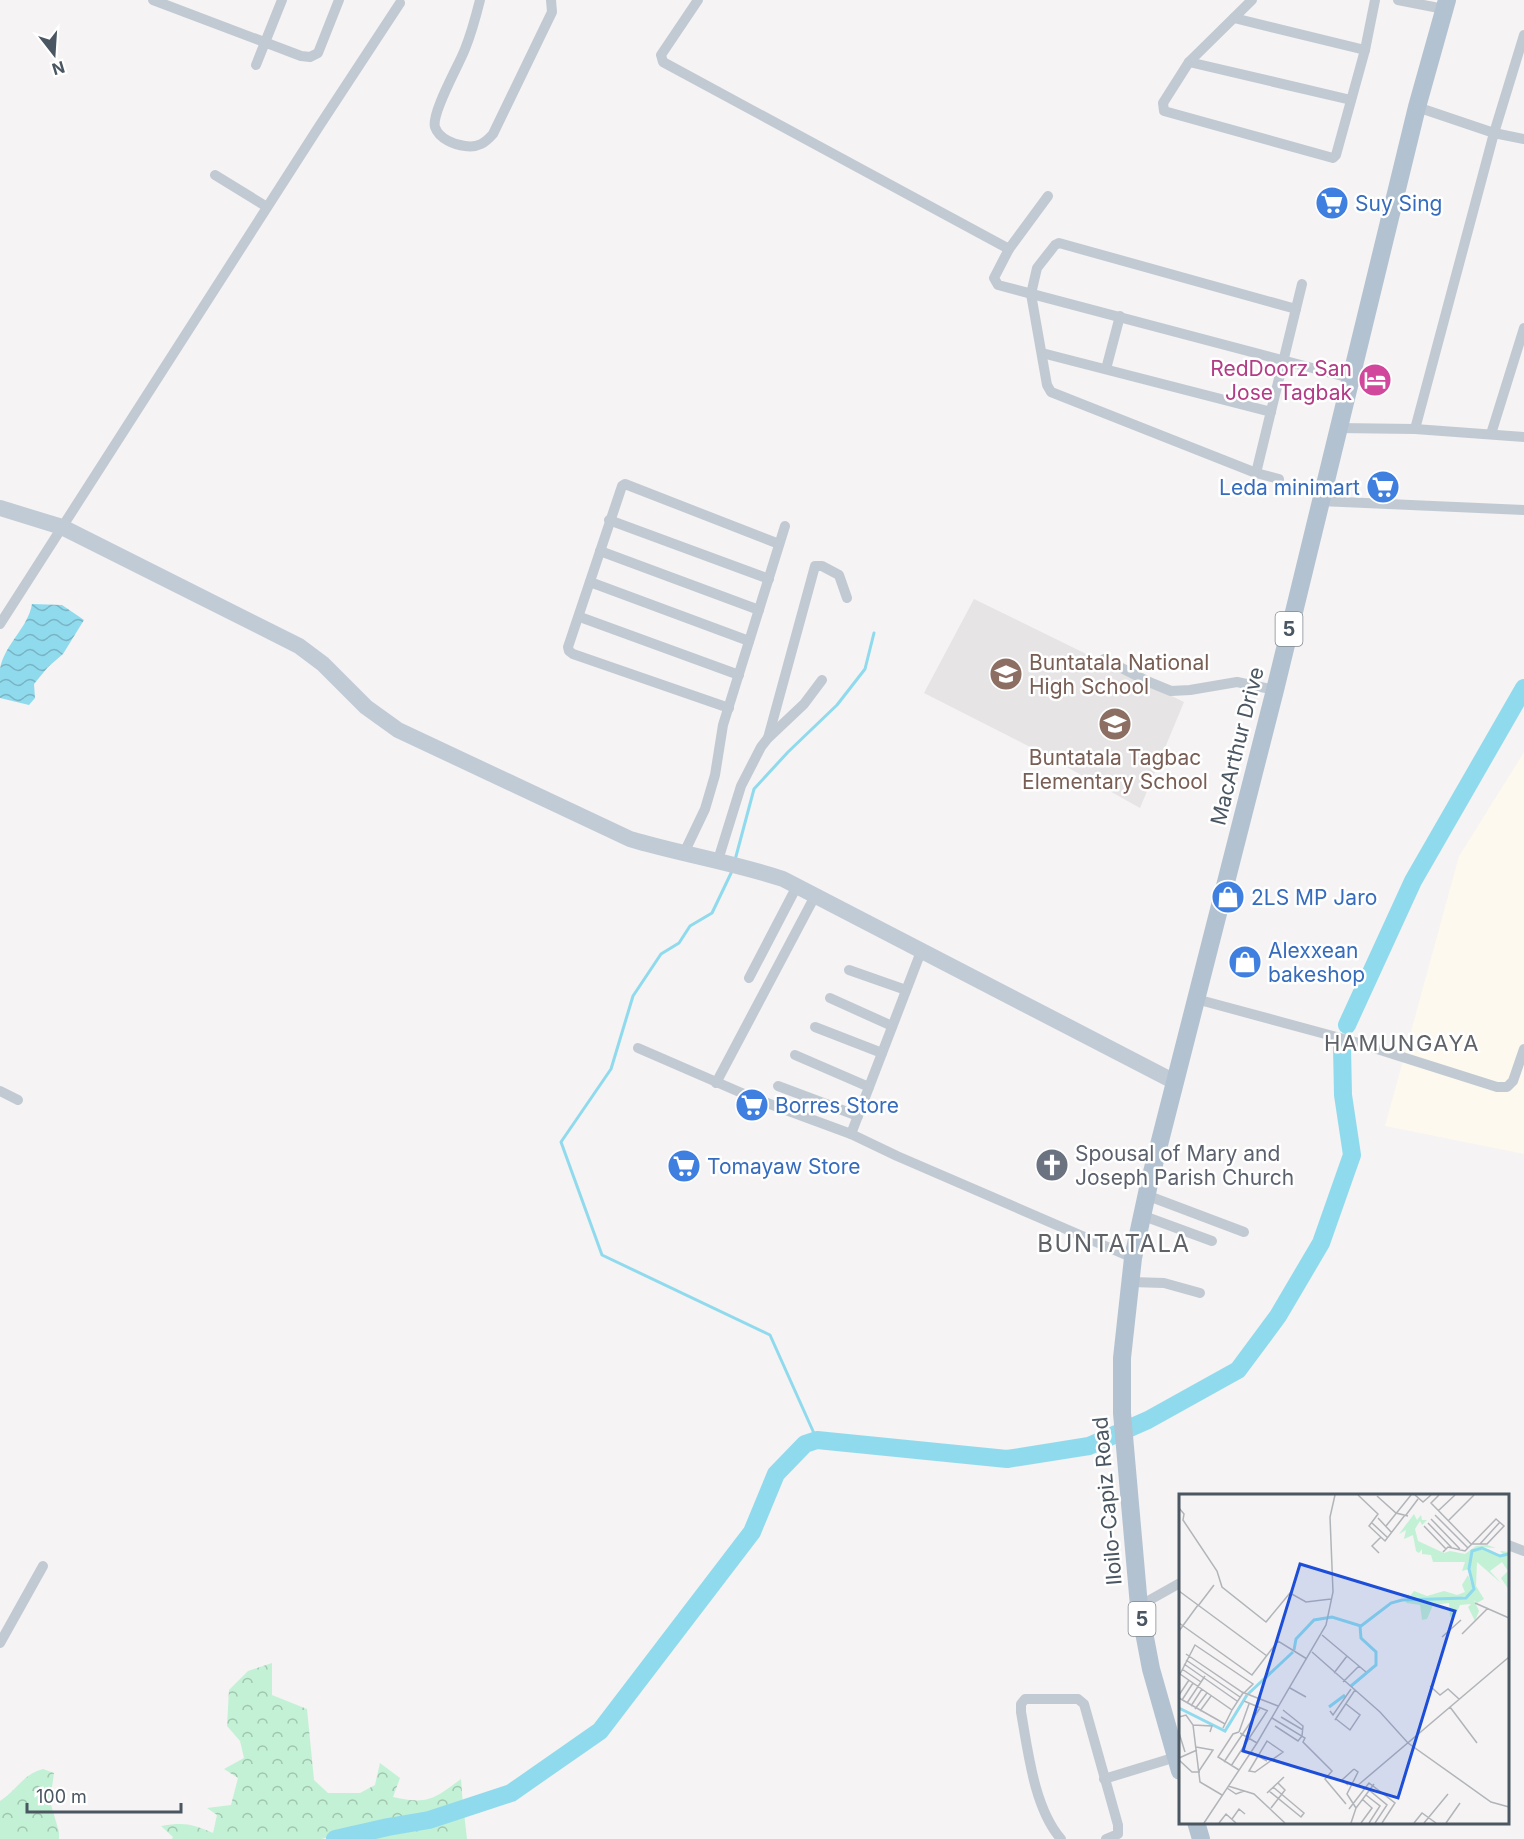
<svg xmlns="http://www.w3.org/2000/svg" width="1524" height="1839" font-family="Inter,sans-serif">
<defs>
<pattern id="forest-crowns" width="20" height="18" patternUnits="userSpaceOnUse" patternTransform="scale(1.5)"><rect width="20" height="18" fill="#c3f1d5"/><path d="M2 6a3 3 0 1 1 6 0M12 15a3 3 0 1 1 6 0" fill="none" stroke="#a0c6b0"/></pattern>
<pattern id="water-waves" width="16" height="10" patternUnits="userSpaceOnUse" patternTransform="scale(1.5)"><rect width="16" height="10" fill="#90daee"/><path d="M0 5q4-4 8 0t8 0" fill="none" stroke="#78b4c4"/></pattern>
</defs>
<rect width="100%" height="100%" fill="#f5f3f3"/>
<!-- commercial -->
<path fill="#fdf9ef" d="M1524 752V1154L1385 1126 1459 856Z"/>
<!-- education -->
<path fill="#e6e4e5" d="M974 599 1184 702 1140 808 1042 753 924 693Z"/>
<!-- forest -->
<g fill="url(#forest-crowns)">
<path d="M272 1663V1695L307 1709 314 1780 328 1793H360L375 1785 380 1763 400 1778 393 1797C428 1805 434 1799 461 1779L463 1806 442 1814 321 1839H172L173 1837 161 1826C185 1822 192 1824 213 1833L217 1815 207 1808 231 1805 238 1778 224 1769 244 1758 240 1741 227 1726 229 1690 248 1671Z"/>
<path d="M43 1769 54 1773 50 1801 59 1832V1839H0V1801C17 1790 23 1774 43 1769Z"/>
<path d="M464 1813 467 1839H359L403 1830Z"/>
</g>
<!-- water -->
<path fill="url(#water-waves)" d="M32 604 62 605 84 620 63 654 48 667 34 684 35 698 29 705 0 698C0 689 0 678 0 669 4 645 28 628 32 604Z"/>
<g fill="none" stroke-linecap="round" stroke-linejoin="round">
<!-- stream -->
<g stroke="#90daee" stroke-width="3">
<path d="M735 860 754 789 788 752 837 705 865 669 874 633"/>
<path d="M733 869 712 913 690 926 679 943 661 954 633 996 611 1069 561 1142 602 1255 770 1335 817 1440"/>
</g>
<!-- river -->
<g stroke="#90daee" stroke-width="18">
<path d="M1347 1025 1413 881 1524 688"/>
<path d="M335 1839 388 1827 429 1820 511 1793 600 1731 752 1532 776 1474 805 1444 817 1440 1007 1459 1089 1446 1148 1420 1238 1370 1278 1316 1321 1243 1352 1155 1343 1095 1342 1047"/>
</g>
<!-- street -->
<g stroke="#c1cad2" stroke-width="10">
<path d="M153 0 301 56 310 57 318 53 339 0"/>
<path d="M480 0C476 16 471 34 465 49 459 65 431 113 435 127 439 139 455 145 465 146 478 148 485 143 493 134L552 12 551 0"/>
<path d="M698 0 661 55 663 62 1009 249 994 278 998 285 1350 378"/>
<path d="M1252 0 1189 62 1163 103 1164 111 1333 158 1336 155 1365 50 1375 0"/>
<path d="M1398 0 1444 9"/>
<path d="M1234 18 1365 50"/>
<path d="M1189 62 1351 100"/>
<path d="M256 65 282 0"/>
<path d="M1417 107 1494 133 1524 139"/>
<path d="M215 175 267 207"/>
<path d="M1009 249 1048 196"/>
<path d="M1042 353 1271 412"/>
<path d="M1106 369 1120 316"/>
<path d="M1338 428 1415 429 1524 437"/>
<path d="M1415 429 1494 133 1524 35"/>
<path d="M1491 434 1524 328"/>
<path d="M1256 473 1302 284"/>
<path d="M1279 479 1256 473 1051 392 1047 385 1031 294 1037 268 1055 245 1059 243 1296 309"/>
<path d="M1320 501 1524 510"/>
<path d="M609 520 769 579"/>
<path d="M600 551 759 610"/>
<path d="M590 582 749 641"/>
<path d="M580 617 739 675"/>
<path d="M0 624 318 128 400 3"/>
<path d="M1104 659 1149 682 1171 691 1190 690 1237 682 1275 690"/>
<path d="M729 708 573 654 569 651 568 647 622 486 625 484 779 544"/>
<path d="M768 738 815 566H822L839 575 847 598"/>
<path d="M684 853 705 809 715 775 723 725 785 526"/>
<path d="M718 860 741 786 761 747 768 738 804 704 822 680"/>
<path d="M849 970 906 990"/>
<path d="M749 978 797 886"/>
<path d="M830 998 892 1026"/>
<path d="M1196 999 1355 1042 1497 1087H1507L1513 1081 1524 1049"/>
<path d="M815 1027 882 1053"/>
<path d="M638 1048 751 1097 851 1134 897 1156 1133 1258"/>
<path d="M795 1055 869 1087"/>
<path d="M716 1083 815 896"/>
<path d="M778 1086 858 1116"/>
<path d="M0 1091 18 1100"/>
<path d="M851 1134 922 949"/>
<path d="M1146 1195 1244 1232"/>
<path d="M1141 1215 1212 1241"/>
<path d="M1131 1282 1164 1283 1200 1293"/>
<path d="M1508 1545 1524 1551"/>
<path d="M1139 1606 1180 1583"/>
<path d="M0 1643 43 1566"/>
<path d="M1104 1779 1176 1757"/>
<path d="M1061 1839C1034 1808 1028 1751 1021 1712V1704L1025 1699H1078L1084 1704 1118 1825V1834L1106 1839"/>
</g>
<!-- secondary -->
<path stroke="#c1cbd6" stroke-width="16" d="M0 508 62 527 299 646 323 664 366 707 398 730 630 839C680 854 732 862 783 879L1175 1082"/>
<!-- primary -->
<g stroke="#b3c2d1" stroke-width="18">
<path d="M1180 1771 1151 1669 1139 1606 1122 1413V1358L1133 1258 1149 1184 1275 690 1417 107 1447 0"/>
<path d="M1196 1822 1201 1839"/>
</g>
</g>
<!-- icons -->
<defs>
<symbol id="supermarket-disc" viewBox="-11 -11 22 22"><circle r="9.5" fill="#3f7fe0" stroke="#fff"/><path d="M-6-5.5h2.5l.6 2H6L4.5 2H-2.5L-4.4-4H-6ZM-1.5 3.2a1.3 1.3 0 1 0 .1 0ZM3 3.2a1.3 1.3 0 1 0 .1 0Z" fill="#fff"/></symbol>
<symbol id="hotel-disc" viewBox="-11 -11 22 22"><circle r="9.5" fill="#d1479c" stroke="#fff"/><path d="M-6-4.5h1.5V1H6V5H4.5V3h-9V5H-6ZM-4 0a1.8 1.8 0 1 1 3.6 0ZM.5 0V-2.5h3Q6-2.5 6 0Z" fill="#fff"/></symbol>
<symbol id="school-disc" viewBox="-11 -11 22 22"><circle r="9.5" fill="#8d6e63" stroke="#fff"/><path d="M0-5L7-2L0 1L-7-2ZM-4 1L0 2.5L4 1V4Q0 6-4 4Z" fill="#fff"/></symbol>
<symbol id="shop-disc" viewBox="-11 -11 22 22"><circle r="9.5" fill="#3f7fe0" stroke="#fff"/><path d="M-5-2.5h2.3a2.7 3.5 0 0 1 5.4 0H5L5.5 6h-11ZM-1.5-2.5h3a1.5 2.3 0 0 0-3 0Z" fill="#fff"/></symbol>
<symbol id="church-disc" viewBox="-11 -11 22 22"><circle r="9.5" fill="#6b7280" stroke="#fff"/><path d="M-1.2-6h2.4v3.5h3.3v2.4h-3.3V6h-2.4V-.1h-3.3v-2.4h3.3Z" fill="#fff"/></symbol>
</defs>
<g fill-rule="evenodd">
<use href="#supermarket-disc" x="1313" y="184" width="38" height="38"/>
<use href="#hotel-disc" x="1356" y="361" width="38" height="38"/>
<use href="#supermarket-disc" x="1364" y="468" width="38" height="38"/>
<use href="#school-disc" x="987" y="655" width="38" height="38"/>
<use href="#school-disc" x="1096" y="705" width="38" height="38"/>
<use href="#shop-disc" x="1209" y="878" width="38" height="38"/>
<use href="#shop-disc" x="1226" y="943" width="38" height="38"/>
<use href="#supermarket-disc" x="733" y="1086" width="38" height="38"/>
<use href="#church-disc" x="1033" y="1146" width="38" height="38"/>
<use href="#supermarket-disc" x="665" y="1147" width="38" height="38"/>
</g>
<g text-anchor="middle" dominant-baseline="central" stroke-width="5" stroke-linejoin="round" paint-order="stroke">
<!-- shield labels -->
<g fill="#fff" stroke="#808990" stroke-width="1.5">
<rect x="1275.5" y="612" width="27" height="34" rx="4.5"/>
<rect x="1128.5" y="1602" width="27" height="34" rx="4.5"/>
</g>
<g font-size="20" font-weight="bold" fill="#4a5661">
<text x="1289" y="629">5</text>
<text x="1142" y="1619">5</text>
</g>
<!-- shop labels -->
<g font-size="21" fill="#366cbe" stroke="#fff" text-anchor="start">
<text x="1355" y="203">Suy Sing</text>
<text x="1360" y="487" text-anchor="end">Leda minimart</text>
<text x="1251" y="897">2LS MP Jaro</text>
<text x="1268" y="950">Alexxean<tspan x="1268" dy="24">bakeshop</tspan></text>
<text x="775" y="1105">Borres Store</text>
<text x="707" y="1166">Tomayaw Store</text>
</g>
<!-- hotel labels -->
<g font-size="21" fill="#b23c85" stroke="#fff" text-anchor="end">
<text x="1352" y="368">RedDoorz San<tspan x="1352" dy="24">Jose Tagbak</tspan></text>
</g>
<!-- education labels -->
<g font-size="21" fill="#785e54" stroke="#fff" text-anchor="start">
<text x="1029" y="662">Buntatala National<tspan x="1029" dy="24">High School</tspan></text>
<text x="1115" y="757" text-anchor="middle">Buntatala Tagbac<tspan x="1115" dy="24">Elementary School</tspan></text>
</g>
<!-- street labels -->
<g font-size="21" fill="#4a5661" stroke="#fff">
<text transform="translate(1237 746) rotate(-76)">MacArthur Drive</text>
<text transform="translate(1107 1501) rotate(-95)">Iloilo-Capiz Road</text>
</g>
<!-- worship labels -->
<g font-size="21" fill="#5b616d" stroke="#fff" text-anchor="start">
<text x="1075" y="1153">Spousal of Mary and<tspan x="1075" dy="24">Joseph Parish Church</tspan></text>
</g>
<!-- neighbourhood labels -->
<g font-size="22" letter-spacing="1.5" fill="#5f6368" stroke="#fff">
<text x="1402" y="1043">HAMUNGAYA</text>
</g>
<!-- quarter labels -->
<g font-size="24" letter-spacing="1.5" fill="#5f6368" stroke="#fff">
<text x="1114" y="1243">BUNTATALA</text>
</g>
</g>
<!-- overview -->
<g transform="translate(1179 1494)">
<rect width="330" height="330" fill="#f5f3f3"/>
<path d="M235 20 238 26 242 21 243 26H248L243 31 241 27 236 35 239 47 265 59 271 57 286 60 297 52 308 51 317 54 302 53 294 57 309 55 322 62 325 61 321 57 330 58V96L322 84 329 77 323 68 311 77 322 89 298 68 297 92 305 105 298 109 295 106 300 117 296 127 289 113 292 110 281 111 277 120 271 123 270 109 254 111 248 125 243 126 241 111 227 109 229 100 231 102 235 97 248 102 265 97 278 101 286 98 283 91 289 81 294 94 290 102 258 106 288 105 295 96 291 76 293 58 290 75 283 77 286 68H254L252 61 243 60V55L240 59 237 57 234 41 225 45 227 36 220 40Z" fill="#c3f1d5"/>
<path fill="none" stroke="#90daee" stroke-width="3" d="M115 156 117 145 135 126 153 123 182 132 212 109 223 106 287 104 295 95 290 75 293 57 303 54 321 62 330 60M172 192 197 171V158L182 144 181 132M69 200 114 158M150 213 166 201M0 214 46 237 68 201"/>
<path fill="none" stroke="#b1b4b9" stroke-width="1.5" d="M179 1 199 20 190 32 206 47 226 21M236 1 244 8 252 1M260 1 252 9 293 51M198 2 217 19 229 22M0 14 5 20 4 26 38 77 43 93 87 128 111 99 127 108 152 105M259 17 276 1M227 21 239 5M256 21 289 54M199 24 213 39M252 25 281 55M269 27 295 1M193 29 209 44M249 29 273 54M207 32 232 1M245 32 267 55M293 50H301L321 28M264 58 269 53 286 57 317 25 325 32 308 50H301M200 59 193 52 202 43M0 97 88 162M296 109 330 124M19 112 35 91M0 129 73 181 99 147 128 165M0 137 19 111M283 140 309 114M143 141 187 178M263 143 282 126M133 158 201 218 229 249 312 308 330 313M7 160 63 198 99 212M7 166 61 203M5 170 58 207M3 175 22 188M155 179 168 162M1 180 53 216 64 199M0 182 16 151 74 190 65 199M164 188 180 172M251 192 261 201 269 195 280 205M111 194 127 203M0 201 10 186M0 204 46 230M3 206 14 189M65 207 89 217M8 209 26 182M12 212 23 195M271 213 298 249M16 215 28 199M21 217 32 202M151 217 154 221 172 195M0 223 7 221 14 231 21 288 43 301M102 223 124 236M93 224 126 244 124 248 153 277 146 285 167 310M157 225 171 236 181 221 167 210M156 226 176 196M14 231 33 232 31 238M96 232 119 247 123 242 124 232 104 216M44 234 53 216M60 238 70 210M0 239 6 258M61 239 78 249M88 247 104 258 76 278 70 277ZM17 253 34 256 20 277M72 258 88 267M0 264 18 256M0 266 13 278H21M45 268 81 214M52 272 88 217M175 275 179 278 168 300 177 314M60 276 39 263 54 240 60 238M169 291 163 286 175 275M49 292 75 300 106 329M178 292 330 163M48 294 57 300 65 297M190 296 208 311 196 329M90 297 122 323 125 319 94 293M88 299 105 283M187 301 201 312 190 329M92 314 106 296 99 289M170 315 190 289 216 309 203 329M53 325 60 315 66 320M25 329 78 249 147 131 154 98 151 23 156 1M40 329 47 320 57 329M172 329 177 314 195 290M182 329 193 314 183 305M235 329 243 319 257 329M245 329 269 300M267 329 281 309"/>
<path fill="#1d4ed8" fill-opacity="0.15" stroke="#1d4ed8" stroke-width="3" d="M121 70 276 117 219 304 64 257Z"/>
<rect width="330" height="330" fill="none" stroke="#4a5661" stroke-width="3"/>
</g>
<!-- north arrow -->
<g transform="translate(54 54) rotate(163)" stroke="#ffffff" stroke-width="4.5" paint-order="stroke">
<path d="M0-4.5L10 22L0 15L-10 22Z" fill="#4a5661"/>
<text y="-9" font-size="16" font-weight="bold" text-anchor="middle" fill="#4a5661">N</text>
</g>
<!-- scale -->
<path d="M27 1803v9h154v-9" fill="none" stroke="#4a5661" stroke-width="3"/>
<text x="36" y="1803" font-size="18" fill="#4a5661" stroke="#ffffff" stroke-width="4.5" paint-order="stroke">100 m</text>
</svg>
